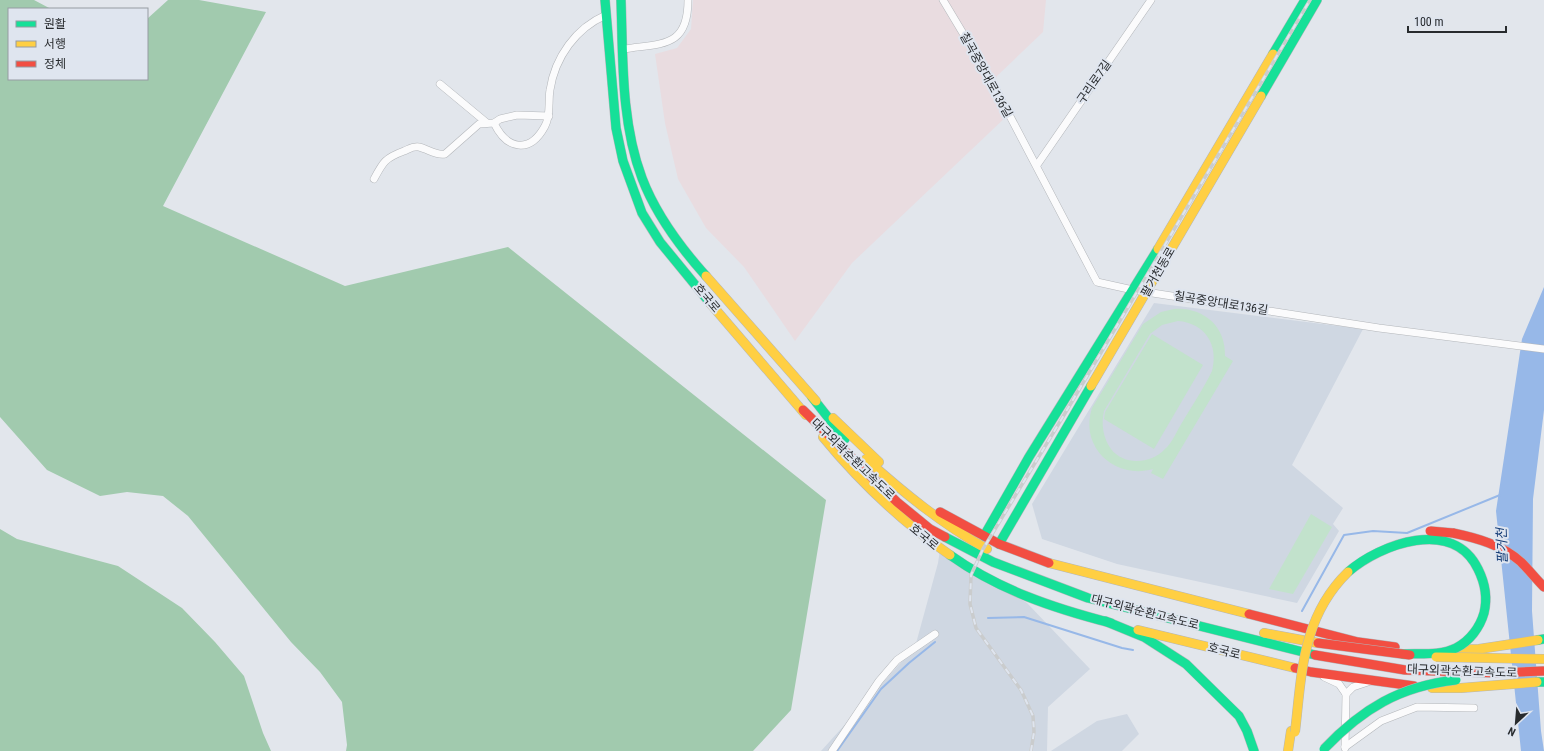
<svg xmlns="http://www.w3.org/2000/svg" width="1544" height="751" font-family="'Roboto Condensed','Noto Sans KR',sans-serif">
<rect width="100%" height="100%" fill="#e2e6ec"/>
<!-- built -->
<g fill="#cfd7e2">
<path d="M1154 303 1363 329 1292 465 1343 508 1333 524 1339 531 1297 603 1117 564 1042 539 1032 504Z"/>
<path d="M940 550 1027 603 1090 669 1048 707 1047 751H821L915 647 938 563Z"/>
<path d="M1127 714 1139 734 1122 751H1051L1097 721Z"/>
</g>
<!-- medical -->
<path fill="#e9dce0" d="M693 0H1046L1043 32 997 76 995 82 1008 115 852 263 795 341 744 267 706 228 678 179 665 123 655 54 677 48 691 29Z"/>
<!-- green -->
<g fill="#c2e2cc" fill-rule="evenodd">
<path d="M1174 309C1203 307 1226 326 1225 356L1233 361 1163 479 1151 473 1153 469C1115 480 1079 447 1092 408L1143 324 1161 312ZM1178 321C1205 323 1219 345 1212 371 1204 388 1193 404 1183 421 1177 430 1173 442 1165 449 1151 464 1124 466 1111 449 1103 438 1101 424 1104 411L1150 334 1162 325Z"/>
<path d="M1152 334 1203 365 1154 449 1104 419 1105 412Z"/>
<path d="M1311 514 1332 527 1293 594 1269 589Z"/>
</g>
<!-- forest -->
<g fill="#a1caae">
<path d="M0 0H34L51 9H9V79H147V19L168 0H199L266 12 163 206 345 286 508 247 826 500 791 710 753 751H346L347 745 342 702 320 672 291 642 188 516 163 496 127 492 100 496 47 470 0 417Z"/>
<path d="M0 529 17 539 118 566 182 608 215 642 244 676 263 733 271 751H0Z"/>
</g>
<!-- water -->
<path fill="#97b8e8" d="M1544 287V410L1533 499 1532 611 1541 731 1544 751H1521L1496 511 1522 339Z"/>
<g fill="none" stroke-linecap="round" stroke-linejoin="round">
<!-- stream -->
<g stroke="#97b8e8" stroke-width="2">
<path d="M1302 611 1344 535 1373 531 1407 533 1500 495"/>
<path d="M988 618 1024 617 1122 648 1133 650"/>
<path d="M837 751 881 689 909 663 935 642"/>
</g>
<defs>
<g id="street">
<path d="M943 0 991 80 1097 282 1133 290 1379 328 1544 349"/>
<path d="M624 49C662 43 688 48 688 0"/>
<path d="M440 84 487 123"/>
<path d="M494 123C507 150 530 154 545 126 551 115 548 101 550 90 555 57 576 28 606 15"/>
<path d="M1037 165 1151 0"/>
<path d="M374 179C383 162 385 158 404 151 409 149 413 146 419 147 428 149 436 156 445 154L479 124 494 123 500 119 517 115 549 116"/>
<path d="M1324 677 1339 684 1346 694 1345 748"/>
<path d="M1346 694 1353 687 1368 682"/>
<path d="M1345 747 1381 721 1417 707 1474 708"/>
<path d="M832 751 879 681 897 660 935 634"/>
</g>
<g id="fast">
<path d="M605 0 616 128 623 161 642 213 660 242 710 303"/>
<path d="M621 0C623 59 621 122 642 178 656 215 680 247 706 276"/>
<path d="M1273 54 1305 0"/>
<path d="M1261 96 1317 0"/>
<path d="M812 397 845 439"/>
<path d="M984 536 1029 457 1158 249"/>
<path d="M945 537 993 562 1088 598 1315 655"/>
<path d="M999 544 1091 386"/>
<path d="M950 555C999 590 1053 608 1111 623"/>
<path d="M1105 621 1144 637 1186 664 1239 716 1247 731 1254 751"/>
<path d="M1538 640 1544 639"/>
<path d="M1537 682H1544"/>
</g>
<g id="slow">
<path d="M1158 249 1273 54"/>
<path d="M706 276 816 401"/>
<path d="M710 303 806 415"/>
<path d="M1091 386 1261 96"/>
<path d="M833 418 879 462"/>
<path d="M823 437C860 482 902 522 950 555"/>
<path d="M866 459C904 493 942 524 987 549"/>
<path d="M1049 563 1249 614"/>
<path d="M1138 630 1295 668"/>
<path d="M1264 633 1318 643"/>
<path d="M1453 650 1479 649 1538 640"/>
<path d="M1432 688H1461L1537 682"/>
<path d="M1288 751 1291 731"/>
</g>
<g id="jam">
<path d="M803 410 897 502 930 529 945 537"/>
<path d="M940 512 999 544 1049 563"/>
<path d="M1453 533C1477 538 1502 545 1521 562 1529 570 1536 579 1544 587"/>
<path d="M1249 614 1358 642 1395 647"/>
<path d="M1295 668 1311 672 1414 686"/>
</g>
</defs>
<!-- street casing -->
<use href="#street" stroke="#b3b6ba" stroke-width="8"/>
<!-- fast casing -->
<use href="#fast" stroke="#b3b6ba" stroke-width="10"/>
<!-- slow casing -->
<use href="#slow" stroke="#b3b6ba" stroke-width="10"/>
<!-- jam casing -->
<use href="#jam" stroke="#b3b6ba" stroke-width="10"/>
<!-- street -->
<use href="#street" stroke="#fbfbfc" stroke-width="7"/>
<!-- fast -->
<use href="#fast" stroke="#16e098" stroke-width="9"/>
<!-- slow -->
<use href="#slow" stroke="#ffcf43" stroke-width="9"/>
<!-- jam -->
<use href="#jam" stroke="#f24e42" stroke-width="9"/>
<defs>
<path id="rail" d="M1031 751 1034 732 1033 716 1021 690 976 628 970 604 971 575 983 549 1064 415 1310 0"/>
</defs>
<!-- rail casing -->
<use href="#rail" stroke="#cacccd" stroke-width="3.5"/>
<!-- rail -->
<use href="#rail" stroke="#dfe5ef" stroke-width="2" stroke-dasharray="6" stroke-linecap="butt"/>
<defs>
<g id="fast-bridge">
<path d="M1348 572C1380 544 1453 517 1478 569 1485 583 1488 597 1484 613 1480 627 1470 641 1456 648 1440 656 1419 653 1402 654"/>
<path d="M1324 749C1362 709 1400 686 1456 680"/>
</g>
<g id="slow-bridge">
<path d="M1436 657 1544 659"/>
<path d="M1295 732C1302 672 1302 617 1348 572"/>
</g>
<g id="jam-bridge">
<path d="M1430 531 1453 533"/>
<path d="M1318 643 1410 655"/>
<path d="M1315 655 1405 670 1498 673 1544 671"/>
</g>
</defs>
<!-- fast-bridge casing -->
<use href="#fast-bridge" stroke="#b3b6ba" stroke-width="10" stroke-linecap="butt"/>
<!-- slow-bridge casing -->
<use href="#slow-bridge" stroke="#b3b6ba" stroke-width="10" stroke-linecap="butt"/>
<!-- jam-bridge casing -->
<use href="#jam-bridge" stroke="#b3b6ba" stroke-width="10" stroke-linecap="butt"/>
<!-- fast-bridge -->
<use href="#fast-bridge" stroke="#16e098" stroke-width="9"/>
<!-- slow-bridge -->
<use href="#slow-bridge" stroke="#ffcf43" stroke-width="9"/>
<!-- jam-bridge -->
<use href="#jam-bridge" stroke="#f24e42" stroke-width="9"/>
</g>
<g text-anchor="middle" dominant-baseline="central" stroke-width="4" stroke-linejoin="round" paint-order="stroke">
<!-- street labels -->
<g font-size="12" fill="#282b2e" stroke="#dfe5ef">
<text transform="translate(986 75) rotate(61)">칠곡중앙대로136길</text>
<text transform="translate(1094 82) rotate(-55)">구리로7길</text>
<text transform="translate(1158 272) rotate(-60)">팔거천동로</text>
<text transform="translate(707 298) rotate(50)">호국로</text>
<text transform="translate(1221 303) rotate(9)">칠곡중앙대로136길</text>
<text transform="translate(853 459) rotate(44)">대구외곽순환고속도로</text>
<text transform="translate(924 537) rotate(40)">호국로</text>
<text transform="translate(1145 612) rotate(14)">대구외곽순환고속도로</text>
<text transform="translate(1224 651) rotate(14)">호국로</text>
<text transform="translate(1462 671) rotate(2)">대구외곽순환고속도로</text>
</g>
<!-- water labels -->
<g font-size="13" font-style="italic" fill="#0d3672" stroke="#dfe5ef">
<text transform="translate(1502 546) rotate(-92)">팔거천</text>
</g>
</g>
<!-- legend -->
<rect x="8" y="8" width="140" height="72" fill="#dfe5ef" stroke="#969ba2"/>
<rect x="16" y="21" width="20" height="6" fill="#16e098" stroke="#969ba2"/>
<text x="44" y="28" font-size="12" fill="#282b2e">원활</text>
<rect x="16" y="41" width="20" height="6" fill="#ffcf43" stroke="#969ba2"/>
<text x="44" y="48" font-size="12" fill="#282b2e">서행</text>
<rect x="16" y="61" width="20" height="6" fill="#f24e42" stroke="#969ba2"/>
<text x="44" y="68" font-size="12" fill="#282b2e">정체</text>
<!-- north arrow -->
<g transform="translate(1516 723) rotate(206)" stroke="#dfe5ef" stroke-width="3" paint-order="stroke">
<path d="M0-3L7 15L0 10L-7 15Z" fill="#282b2e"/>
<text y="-6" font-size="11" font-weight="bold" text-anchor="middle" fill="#282b2e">N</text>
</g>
<!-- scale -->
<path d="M1408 26v6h98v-6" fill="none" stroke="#282b2e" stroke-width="2"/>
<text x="1414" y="26" font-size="12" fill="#282b2e" stroke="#dfe5ef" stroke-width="3" paint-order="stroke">100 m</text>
</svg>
